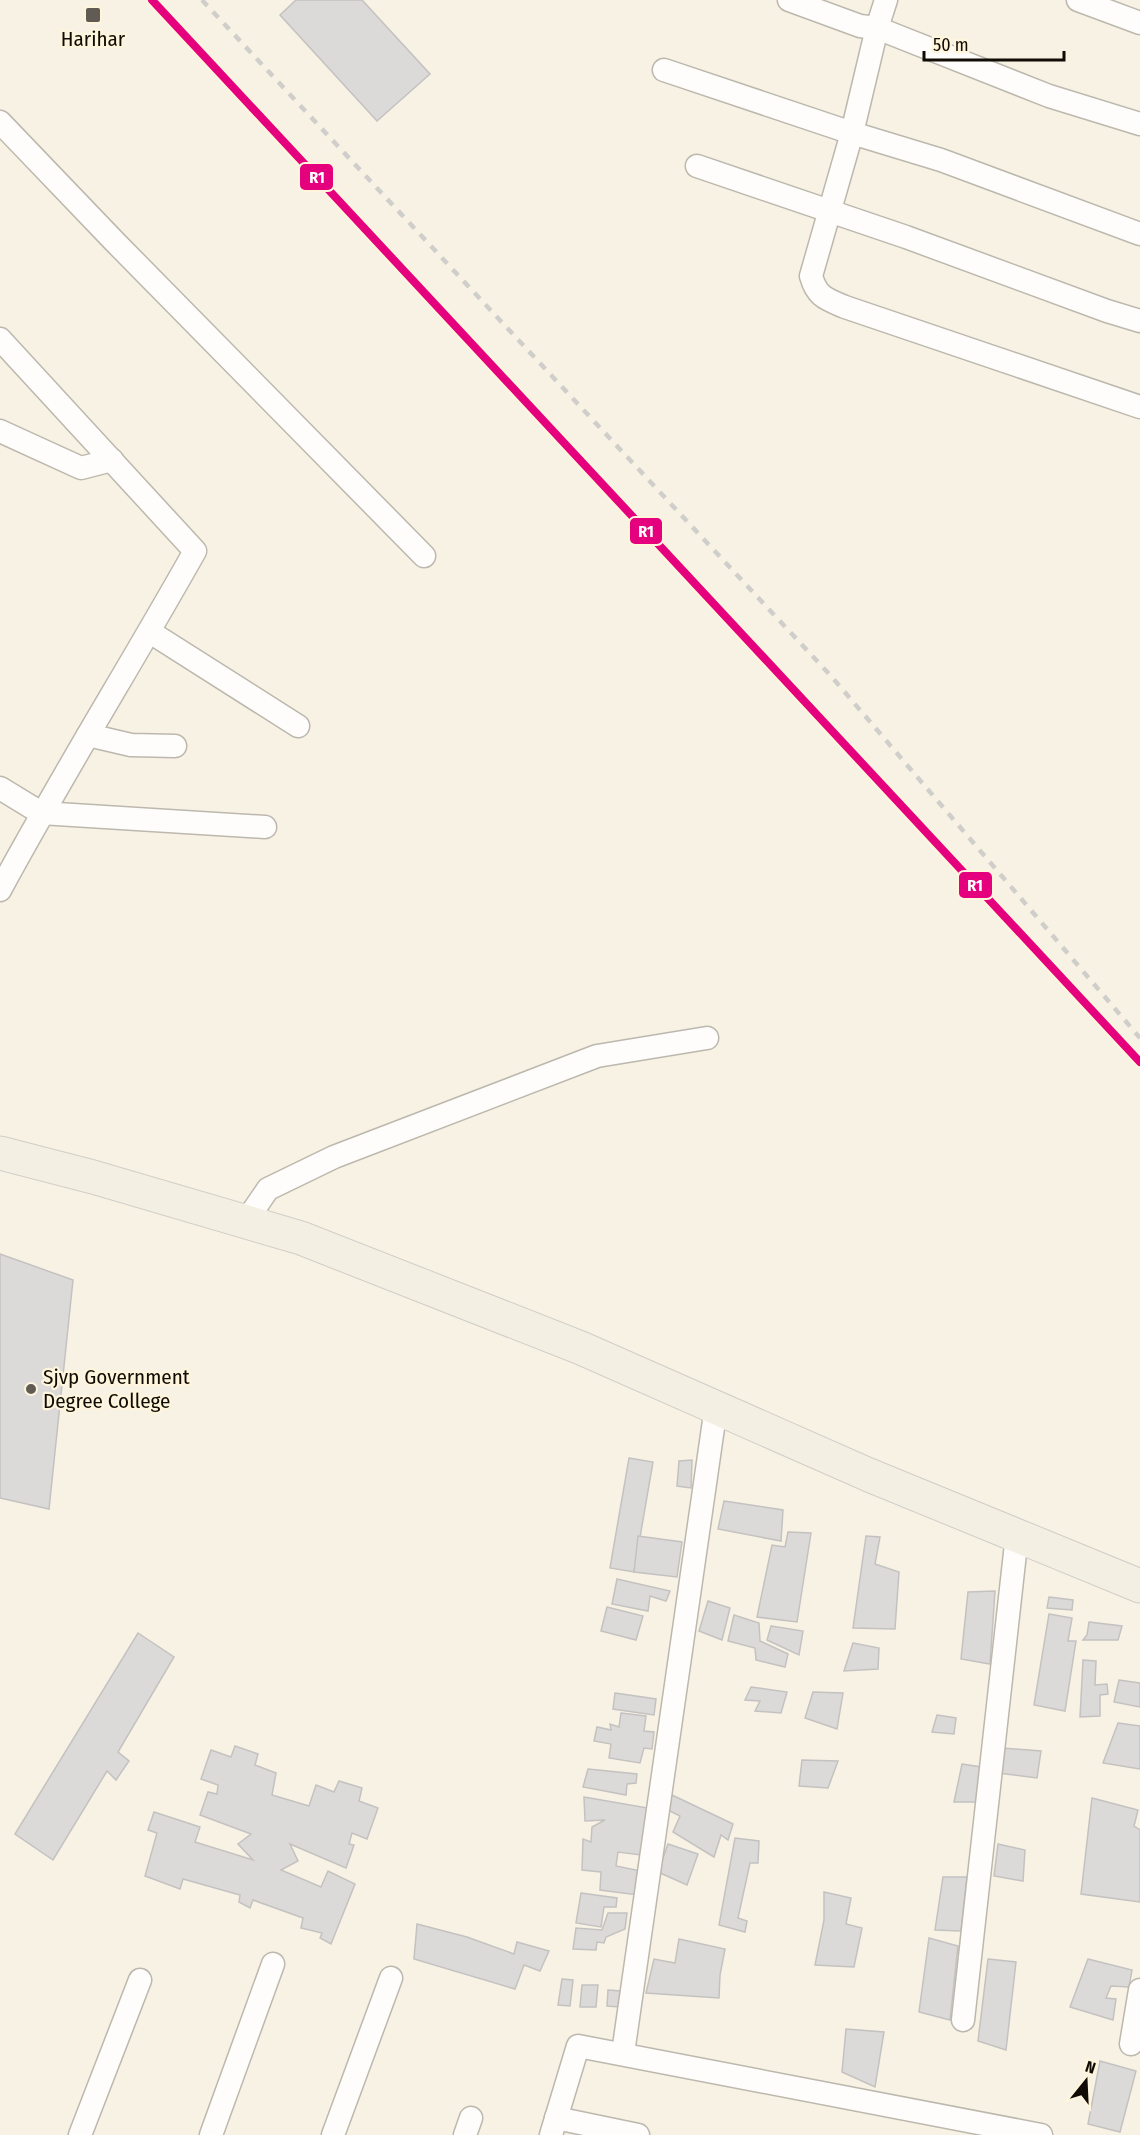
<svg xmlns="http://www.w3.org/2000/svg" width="1140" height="2135" font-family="'Fira Sans Condensed',sans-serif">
<rect width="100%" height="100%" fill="#f7f2e4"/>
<!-- building -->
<g fill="#dcdad8" stroke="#c4c2c1" stroke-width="1.5">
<path d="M296 0H362L430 74 377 121 280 15Z"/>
<path d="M0 1254 73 1280 49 1509 0 1498Z"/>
<path d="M629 1458 653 1462 634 1572 610 1568Z"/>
<path d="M692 1460 691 1488 677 1486 679 1461Z"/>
<path d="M724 1501 783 1510 781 1541 718 1529Z"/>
<path d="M788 1532 811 1533 797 1622 757 1617 772 1545 785 1547Z"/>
<path d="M638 1536 682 1542 677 1577 634 1572Z"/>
<path d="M866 1536 880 1537 875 1564 899 1572 895 1629 853 1628Z"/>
<path d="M617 1579 670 1591 666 1601 650 1596 648 1611 612 1604Z"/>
<path d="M995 1591 990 1664 961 1659 968 1592Z"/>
<path d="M1049 1597 1073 1600 1072 1610 1047 1608Z"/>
<path d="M708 1601 730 1608 722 1640 699 1631Z"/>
<path d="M607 1607 643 1616 636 1640 601 1631Z"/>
<path d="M1049 1614 1072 1618 1068 1641H1076L1065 1711 1034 1705Z"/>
<path d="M734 1615 759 1623 760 1641 788 1654 785 1667 756 1660 755 1648 728 1641Z"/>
<path d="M1089 1622 1122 1626 1118 1640H1083L1087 1635Z"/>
<path d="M771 1626 803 1631 799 1655 767 1640Z"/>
<path d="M138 1633 174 1657 118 1752 129 1761 116 1780 107 1771 53 1860 15 1834Z"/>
<path d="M853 1643 879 1648 878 1669 844 1671Z"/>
<path d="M1083 1660 1096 1661 1095 1685 1107 1684 1108 1694 1100 1695V1716L1080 1717Z"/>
<path d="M1119 1680 1140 1683V1707L1114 1702Z"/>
<path d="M751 1687 787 1692 781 1713 755 1711 760 1701 745 1700Z"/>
<path d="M813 1692 843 1693 837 1729 805 1718Z"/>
<path d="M615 1693 656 1699 654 1715 613 1709Z"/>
<path d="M621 1713 646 1716 644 1731 654 1732 652 1749 644 1748 640 1763 609 1758 611 1744 594 1741 597 1727 611 1730 610 1724 619 1727Z"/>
<path d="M937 1715 956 1718 954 1734 932 1732Z"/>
<path d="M1118 1723 1140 1726V1769L1103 1763Z"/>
<path d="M235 1746 258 1754 255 1765 276 1773 272 1795 309 1806 316 1785 334 1792 339 1781 362 1788 359 1801 378 1808 367 1839 352 1833 349 1844 354 1845 346 1868 290 1844 298 1861 281 1870 321 1887 328 1871 355 1884 331 1944 320 1938 322 1933 301 1928 303 1918 253 1900 250 1908 239 1902 240 1895 183 1879 180 1889 145 1876 157 1833 148 1830 154 1812 200 1827 195 1842 253 1860 238 1844 251 1834 200 1815 208 1792 217 1794 218 1785 201 1779 211 1750 231 1757Z"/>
<path d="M1002 1748 1041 1751 1037 1778 998 1773Z"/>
<path d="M802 1760 838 1761 828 1788 799 1786Z"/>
<path d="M962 1764 981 1767 978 1802H954Z"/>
<path d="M588 1769 637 1774 636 1783 627 1784 626 1795 583 1787Z"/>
<path d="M672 1795 733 1824 728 1840 721 1835 714 1857 673 1832 680 1816 668 1810Z"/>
<path d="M584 1797 648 1808 641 1855 618 1852 616 1866 641 1871 638 1895 600 1890 601 1872 582 1870 583 1839 591 1842 592 1827 605 1820 585 1821Z"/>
<path d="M1092 1798 1138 1810 1134 1826 1140 1830V1902L1081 1894Z"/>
<path d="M735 1838 759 1841 758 1863H750L738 1918 747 1921 745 1932 719 1925Z"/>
<path d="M668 1844 698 1854 687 1885 658 1872Z"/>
<path d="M998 1844 1025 1850 1023 1881 994 1876Z"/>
<path d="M943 1877H967L961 1931 935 1930Z"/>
<path d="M824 1892 851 1898 846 1924 862 1928 854 1967 815 1965 824 1920Z"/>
<path d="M581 1893 617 1898 616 1907H604L601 1927 576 1923Z"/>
<path d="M608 1913H627L625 1929 606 1937 604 1943 597 1942 596 1950 573 1949 576 1928 602 1930Z"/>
<path d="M417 1924 467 1937 514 1954 517 1942 549 1951 540 1971 524 1965 515 1989 414 1959Z"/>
<path d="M929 1938 958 1946 950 2020 919 2012Z"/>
<path d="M679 1939 725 1949 720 1975 719 1998 646 1993 654 1959 675 1963Z"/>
<path d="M988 1959 1016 1962 1006 2050 978 2041Z"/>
<path d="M1088 1959 1132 1970 1129 1987 1111 1986 1106 1998 1116 1999 1113 2020 1070 2007Z"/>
<path d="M562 1979 573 1980 570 2006 558 2005Z"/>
<path d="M582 1985H598L596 2007H580Z"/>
<path d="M608 1990 621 1991 619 2007 607 2006Z"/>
<path d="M846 2029 884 2032 875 2087 842 2072Z"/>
<path d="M1100 2061 1136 2071 1120 2132 1088 2124Z"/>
</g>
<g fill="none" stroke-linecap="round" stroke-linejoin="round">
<defs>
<g id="street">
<path d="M789 0 860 26 877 28 1049 96 1140 124"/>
<path d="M886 0 877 28 852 133 811 276C817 297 826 299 845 307L1140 407"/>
<path d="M1078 0 1140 23"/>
<path d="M664 70 852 133 941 160 1140 234"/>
<path d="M0 122 115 242 424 556"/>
<path d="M697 166 906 237 1107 311 1140 321"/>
<path d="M0 339 195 551C131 665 62 775 0 890"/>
<path d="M0 431 81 468 112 460"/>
<path d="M150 632 298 726"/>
<path d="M88 735 131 745 175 746"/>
<path d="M0 788 41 813 265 827"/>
<path d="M246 1221 268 1189 334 1157 597 1056 707 1038"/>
<path d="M963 2020 1017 1535"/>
<path d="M1131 2044 1140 1990"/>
<path d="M623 2053 716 1407"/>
<path d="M556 2118 638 2135"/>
<path d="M80 2135 140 1980"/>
<path d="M211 2135 273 1964"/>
<path d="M333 2135 391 1978"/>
<path d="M465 2135 471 2118"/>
<path d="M551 2135 578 2046 1041 2135"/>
</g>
<path id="primary" d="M0 1153 93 1177 301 1238 581 1348 869 1475 1140 1586"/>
</defs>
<!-- street casing -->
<use href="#street" stroke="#bcb8ad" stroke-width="25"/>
<!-- primary casing -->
<use href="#primary" stroke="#d1cec8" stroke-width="35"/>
<!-- street -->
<use href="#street" stroke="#fefdfb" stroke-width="22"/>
<!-- primary -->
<use href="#primary" stroke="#f3efe3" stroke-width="33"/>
<!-- rail -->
<path stroke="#d0ceca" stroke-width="4.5" stroke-dasharray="8 8" stroke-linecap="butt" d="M202 0 831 676 1140 1038"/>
<defs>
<path id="rail-1" d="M152 0 1140 1062"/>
</defs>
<!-- rail-1 casing -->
<use href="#rail-1" stroke="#fff5dc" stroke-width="12"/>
<!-- rail-1 -->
<use href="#rail-1" stroke="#e5007d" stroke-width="8"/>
</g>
<!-- markers -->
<g fill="#615c53" stroke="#fff5dc" stroke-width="2">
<rect x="85" y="7" width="16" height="16" rx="3"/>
<circle cx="31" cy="1389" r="6"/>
</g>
<g text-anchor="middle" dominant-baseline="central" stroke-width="4.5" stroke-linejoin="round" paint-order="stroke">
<!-- poi labels -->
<g font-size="21" fill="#100c05" stroke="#fff5dc">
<text x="93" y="39">Harihar</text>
<text x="43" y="1377" text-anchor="start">Sjvp Government<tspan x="43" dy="24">Degree College</tspan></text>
</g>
</g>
<g stroke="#fff5dc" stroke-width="2">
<rect x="299" y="163" width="35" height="28" rx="6" fill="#e5007d"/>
<rect x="629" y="517" width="34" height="28" rx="6" fill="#e5007d"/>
<rect x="958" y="871" width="35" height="28" rx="6" fill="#e5007d"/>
</g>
<g font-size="16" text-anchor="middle" font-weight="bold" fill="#fff">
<text x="317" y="183">R1</text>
<text x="646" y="537">R1</text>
<text x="975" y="891">R1</text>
</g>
<!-- north arrow -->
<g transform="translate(1086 2081) rotate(18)" stroke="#fff5dc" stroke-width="4.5" paint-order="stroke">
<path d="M0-4.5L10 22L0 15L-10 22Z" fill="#100c05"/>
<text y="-9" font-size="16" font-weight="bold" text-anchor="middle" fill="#100c05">N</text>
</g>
<!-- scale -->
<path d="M924 51v9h140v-9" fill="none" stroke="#100c05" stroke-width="3"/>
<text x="933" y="51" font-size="18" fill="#100c05" stroke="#fff5dc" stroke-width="4.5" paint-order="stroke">50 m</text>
</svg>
